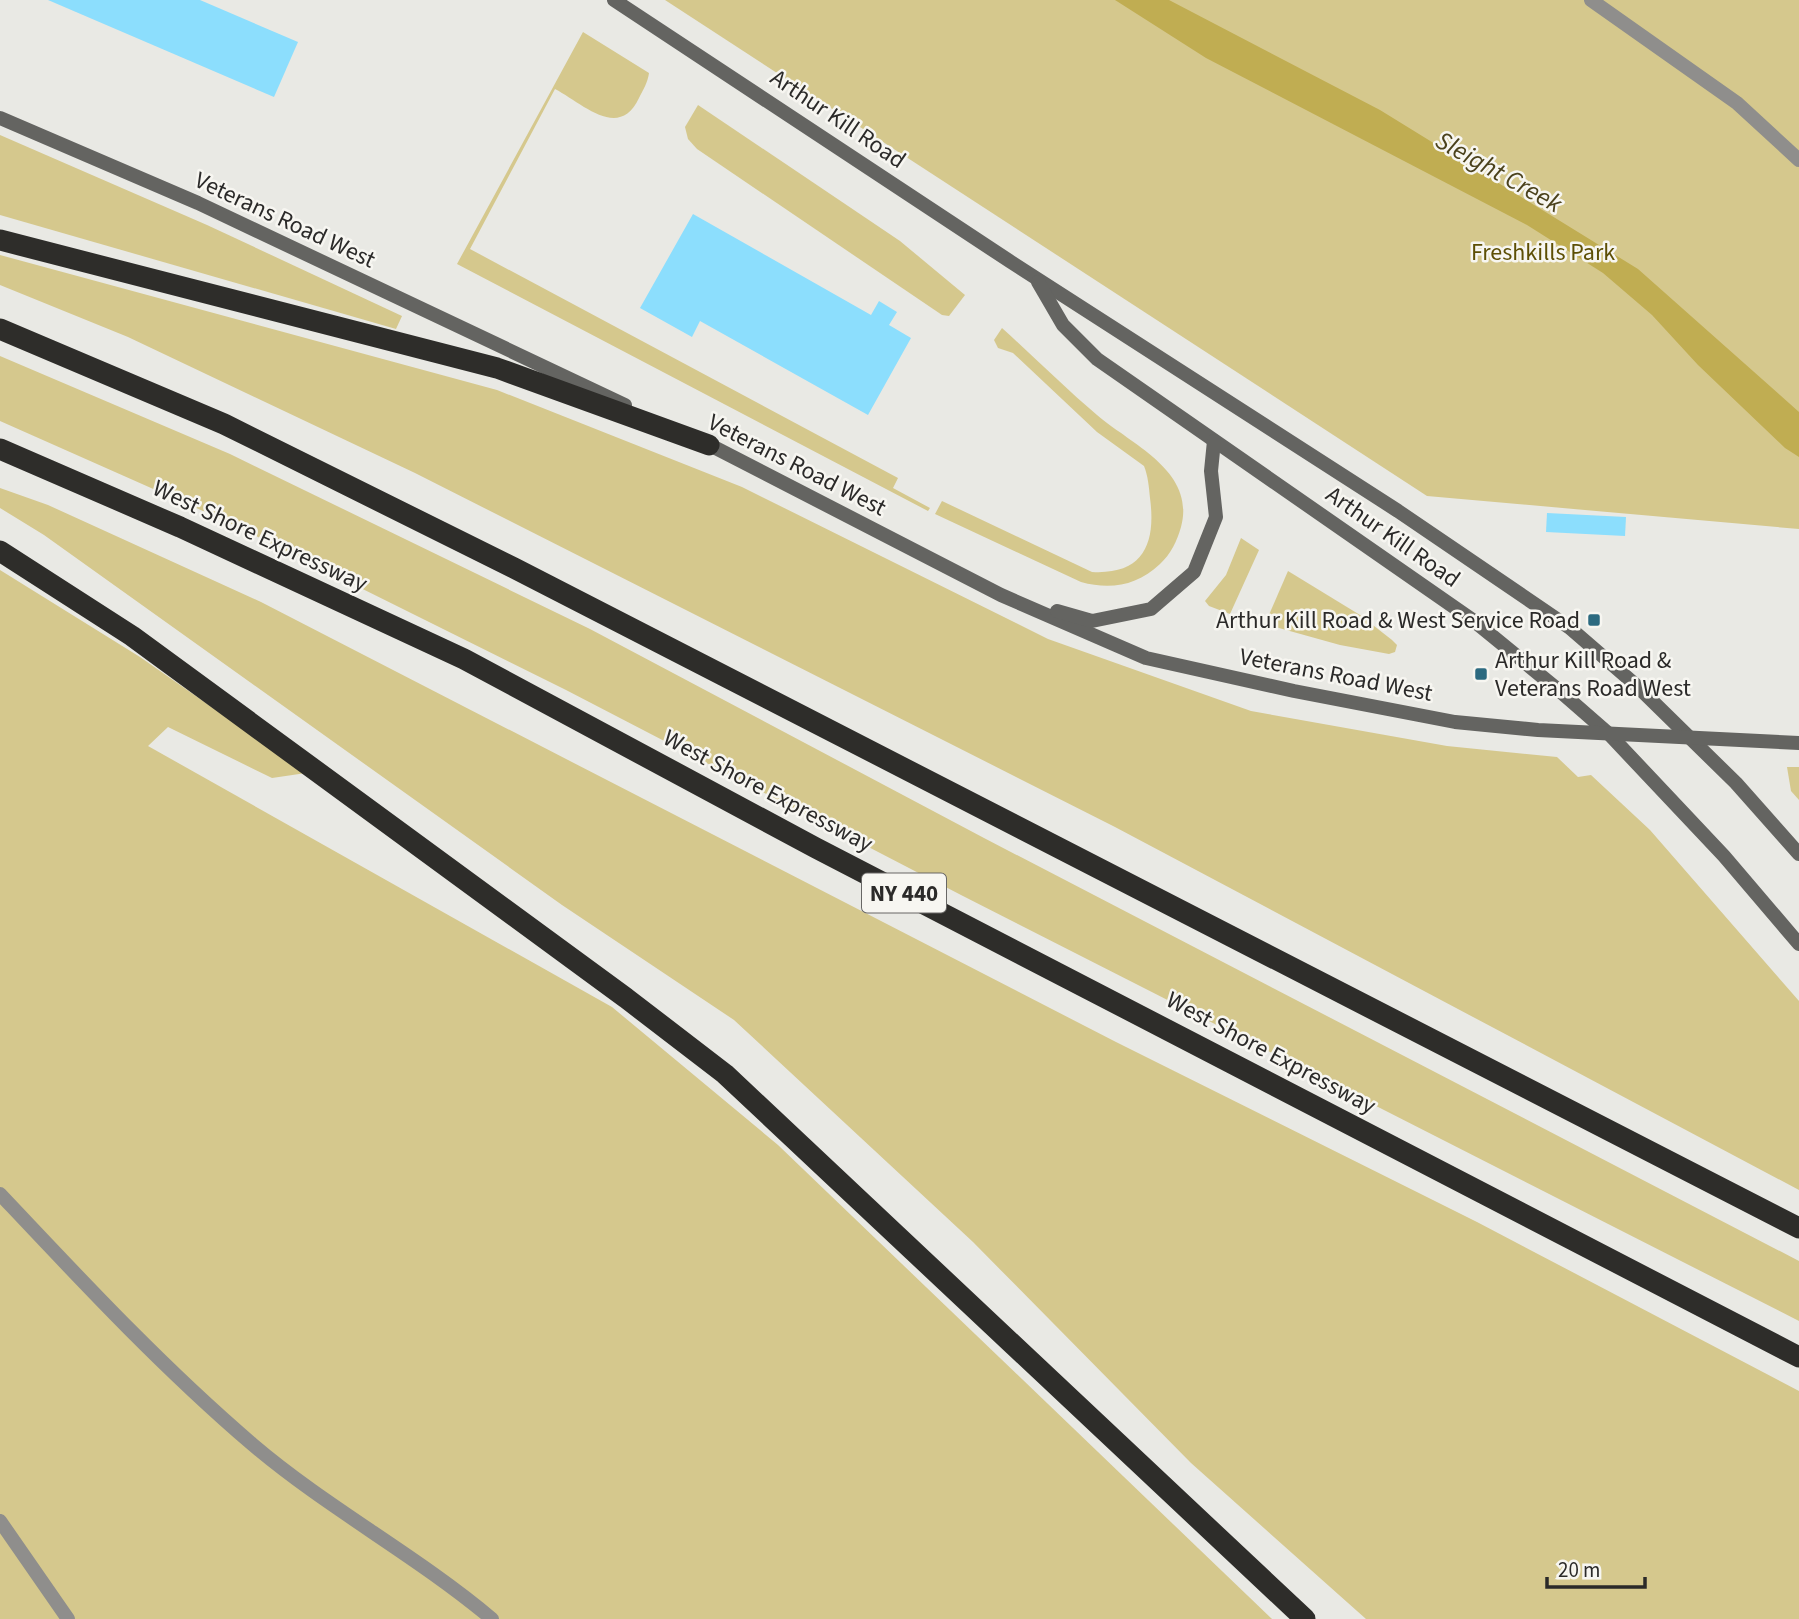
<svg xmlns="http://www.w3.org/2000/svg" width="1799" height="1619" font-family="'Source Sans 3',sans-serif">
<rect width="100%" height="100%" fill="#e9e9e4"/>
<!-- green -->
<g fill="#d5c88d">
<path d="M665 0H1799V529L1427 496Z"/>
<path d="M583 32 649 73C648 82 643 90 639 98 619 141 582 103 555 89L470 249 898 478 893 488 930 508 928 511 457 264Z"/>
<path d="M698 105 900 241 965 295 949 316 942 315 697 149 688 139 685 127Z"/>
<path d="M0 135 207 225 402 316 396 329 0 215Z"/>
<path d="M0 255 497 390 742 487 1048 639 1251 711 1447 746 1557 757 1578 777 1591 775 1650 830 1799 1001V1190L1115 827 415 473 128 337 0 285Z"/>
<path d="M1002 328C1034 357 1065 388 1097 415 1132 445 1196 471 1181 527 1177 541 1171 554 1160 564 1137 586 1110 590 1081 582L935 514 942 501 1092 572C1144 575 1156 543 1150 498 1149 487 1148 476 1144 466L1097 432 1013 353 998 348 994 340Z"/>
<path d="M0 356 230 454 590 629 984 838 1799 1261V1321L961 895 566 690 230 523 0 421Z"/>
<path d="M0 488 48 505 261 602 1116 1042 1477 1222 1799 1391V1619H1366L1191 1463 973 1242 734 1020 562 905 44 535 0 508Z"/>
<path d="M1241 538 1259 550 1230 614 1209 606 1205 601 1226 575Z"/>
<path d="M0 570 140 657 306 773 272 778 168 727 148 746 612 1007 778 1145 1272 1619H0Z"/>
<path d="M1288 571 1360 615 1392 640 1397 645 1395 652 1389 654 1340 645 1265 624Z"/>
<path d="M1787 767H1799V800L1791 791Z"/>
</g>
<!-- water -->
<path fill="#c0ad52" d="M1115 0H1169L1380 110 1638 269 1799 412V457L1785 448 1698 365 1652 315 1603 273 1527 225 1206 58Z"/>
<!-- building -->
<g fill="#8cdefd">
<path d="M48 0H200L298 42 274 97Z"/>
<path d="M693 214 871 315 879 301 897 312 889 325 911 338 868 415 700 321 692 337 640 308Z"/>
<path d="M1547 513 1626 517 1625 536 1546 532Z"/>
</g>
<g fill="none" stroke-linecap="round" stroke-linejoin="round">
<!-- lane -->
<g stroke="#8f8e8c" stroke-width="14">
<path d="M1591 0 1737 103 1799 160"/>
<path d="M0 1194C81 1280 162 1367 252 1444 327 1508 416 1555 492 1619"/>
<path d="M0 1521 68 1619"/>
</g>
<!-- secondary -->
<g stroke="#646461" stroke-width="14">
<path d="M614 0 1011 262 1398 511 1570 628 1637 686 1736 783 1799 854"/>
<path d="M0 118 198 203 625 405"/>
<path d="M1038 282 1063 325 1097 359 1474 621 1562 693 1609 734 1724 856 1799 944"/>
<path d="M704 442 1001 595 1146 658 1294 691 1455 722 1538 730 1799 743"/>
<path d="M1057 611 1092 621 1151 609 1194 572 1216 517 1211 471 1214 441"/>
</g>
<!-- highway -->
<g stroke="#2e2d2a" stroke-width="21">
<path d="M0 240 497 368 709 445"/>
<path d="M0 329 224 424 514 568 1799 1228"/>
<path d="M0 449 180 527 464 659 816 848 1799 1357"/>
<path d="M0 551 132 636 626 998 725 1074 1305 1619"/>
</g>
</g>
<!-- markers -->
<g fill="#2c6a80" stroke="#f7f6f1" stroke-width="2.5">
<rect x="1587" y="613" width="14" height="14" rx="3.5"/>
<rect x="1474" y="667" width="14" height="14" rx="3.5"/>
</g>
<g text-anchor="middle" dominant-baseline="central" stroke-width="5" stroke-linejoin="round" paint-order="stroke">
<!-- shield labels -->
<rect fill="#f7f6f1" stroke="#686765" stroke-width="2" x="862" y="873.5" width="84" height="39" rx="5"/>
<g font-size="23" font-weight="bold" fill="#2b2a29">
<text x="904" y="893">NY 440</text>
</g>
<!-- street labels -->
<g font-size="24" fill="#2b2a29" stroke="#f7f6f1">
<text transform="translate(838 119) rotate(34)">Arthur Kill Road</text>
<text transform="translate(285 220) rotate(25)">Veterans Road West</text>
<text transform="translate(797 465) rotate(27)">Veterans Road West</text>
<text transform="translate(260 536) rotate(25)">West Shore Expressway</text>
<text transform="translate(1393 537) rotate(35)">Arthur Kill Road</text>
<text transform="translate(1336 675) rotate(11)">Veterans Road West</text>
<text transform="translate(768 791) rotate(28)">West Shore Expressway</text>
<text transform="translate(1271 1053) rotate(28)">West Shore Expressway</text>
</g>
<!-- park labels -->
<g font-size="24" fill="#5d4f05" stroke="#f7f6f1">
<text x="1543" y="252">Freshkills Park</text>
</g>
<!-- poi labels -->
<g font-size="24" fill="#2b2a29" stroke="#f7f6f1" text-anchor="end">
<text x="1580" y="620">Arthur Kill Road &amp; West Service Road</text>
<text x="1495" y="660" text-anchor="start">Arthur Kill Road &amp;<tspan x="1495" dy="28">Veterans Road West</tspan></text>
</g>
<!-- water labels -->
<g font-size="26" font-style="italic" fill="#4b421c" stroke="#f7f6f1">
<text transform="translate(1499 172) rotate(29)">Sleight Creek</text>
</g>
</g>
<!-- scale -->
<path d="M1547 1577v10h98v-10" fill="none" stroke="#2b2a29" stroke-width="3.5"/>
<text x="1558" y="1577" font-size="21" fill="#2b2a29" stroke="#f7f6f1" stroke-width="5" paint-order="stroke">20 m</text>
</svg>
